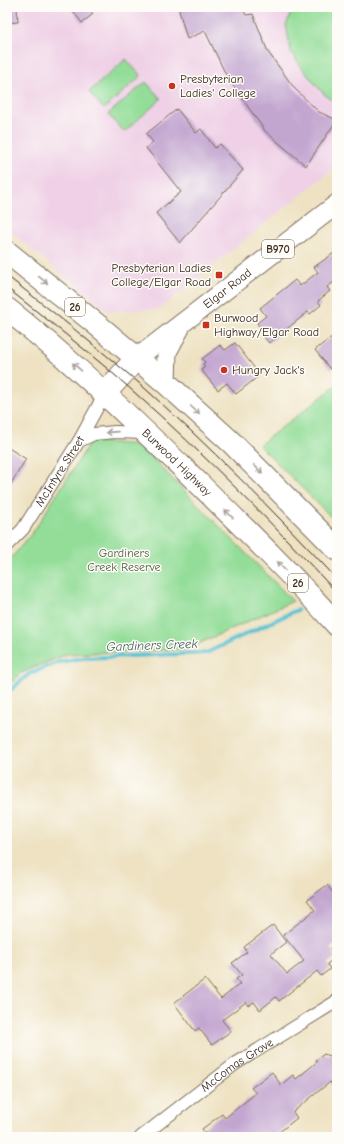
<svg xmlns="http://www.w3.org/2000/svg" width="344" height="1144" font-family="'Comic Neue',sans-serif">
<rect width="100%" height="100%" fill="#fdfcf7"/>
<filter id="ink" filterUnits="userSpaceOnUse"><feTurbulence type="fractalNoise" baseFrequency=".025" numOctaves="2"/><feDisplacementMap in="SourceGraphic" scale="8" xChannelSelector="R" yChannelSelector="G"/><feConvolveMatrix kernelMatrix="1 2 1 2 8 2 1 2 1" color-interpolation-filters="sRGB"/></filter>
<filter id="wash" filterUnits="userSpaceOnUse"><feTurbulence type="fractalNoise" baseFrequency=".012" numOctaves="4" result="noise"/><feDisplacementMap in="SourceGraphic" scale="16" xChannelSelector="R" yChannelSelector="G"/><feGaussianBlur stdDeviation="0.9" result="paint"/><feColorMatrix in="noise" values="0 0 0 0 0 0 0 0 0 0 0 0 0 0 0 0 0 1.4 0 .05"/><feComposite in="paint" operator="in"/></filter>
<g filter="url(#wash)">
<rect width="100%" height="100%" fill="#eee2c2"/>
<!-- built -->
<path fill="#efd0e6" d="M7 7H337V166L159 309 108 311 7 229Z"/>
<!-- green -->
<g fill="#93dd98" stroke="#67845b">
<path d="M297 7H337V104L324 94 305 72 291 52 286 25 292 10Z"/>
<path d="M126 59 141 76 104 109 89 92Z"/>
<path d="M146 82 161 99 124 132 108 114Z"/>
<path d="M337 385V523L259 445Z"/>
<path d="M91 441 139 445 293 601 187 649 67 654 21 673 7 687V557H12L33 532Z"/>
</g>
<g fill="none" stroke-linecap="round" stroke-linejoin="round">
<!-- stream -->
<path stroke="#59c2d5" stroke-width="4" d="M7 693 29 674 59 662 83 658 206 653 297 610"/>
</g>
<g id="blocks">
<!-- building -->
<g fill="#c3a6d0">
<path d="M7 7H17L18 22 7 23Z"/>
<path d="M70 7H88L93 14 82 23Z"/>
<path d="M178 7H242L246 15 253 14 268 52 295 89 319 112 337 120 306 166 265 131 227 77 205 31 187 39Z"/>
<path d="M177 109 196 133 201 129 215 148 220 144 243 170 180 243 156 213 181 192 146 148 153 142 146 134Z"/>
<path d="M337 251V280L327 287 330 291 318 301 321 305 310 314 308 312 269 343 260 332 262 330 257 323 266 316 260 308 295 280 300 286 318 272 314 267Z"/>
<path d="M337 333V364L330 369 315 350Z"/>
<path d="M235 343 260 375 236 394 227 383 218 390 201 370 205 367 203 364 205 362 202 359 220 345 225 350Z"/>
<path d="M7 447 26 459 7 490Z"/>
<path d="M327 885 337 898V942L330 948 336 957 327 964 330 969 321 976 317 971 279 1001 276 997 260 1010 254 1002 248 1006 246 1002 222 1020 231 1031 212 1045 199 1028 195 1031 174 1003 205 979 221 999 240 984 236 979 242 975 232 963 247 952 244 947 273 925 286 942 271 954 287 974 304 961 283 935 315 910 307 900Z"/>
<path d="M337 1050V1091L330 1082 293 1112 297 1118 273 1137H208L202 1129 222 1114 225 1118 256 1093 251 1088 272 1072 281 1085 293 1075 296 1079 317 1062 316 1060 324 1054 329 1056Z"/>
</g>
</g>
</g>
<g filter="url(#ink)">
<use href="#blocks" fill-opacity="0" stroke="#7a6a57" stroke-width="1"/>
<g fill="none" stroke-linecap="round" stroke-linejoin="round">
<defs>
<g id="street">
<path d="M79 441 94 434 115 432 144 433"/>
<path id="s1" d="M7 545 23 529 79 441 105 393"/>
<path id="s2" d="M141 1137 235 1064 337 1001"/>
</g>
<g id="primary">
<path id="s3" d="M137 358 337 204"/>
<path d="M166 383 167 352 180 328"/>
</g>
<g id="highway">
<path d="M7 252 101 328 166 383 231 442 337 549"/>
<path id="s4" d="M7 309C69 358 125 413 182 467 235 519 288 570 337 625"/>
<path d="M105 393 137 358"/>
</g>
</defs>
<!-- street casing -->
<use href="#street" stroke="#7a6a57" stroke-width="14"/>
<!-- primary casing -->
<use href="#primary" stroke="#7a6a57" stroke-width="21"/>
<!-- highway casing -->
<use href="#highway" stroke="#7a6a57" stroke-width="24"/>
<!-- street -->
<use href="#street" stroke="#fff" stroke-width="12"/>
<!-- primary -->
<use href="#primary" stroke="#fff" stroke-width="19"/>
<!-- highway -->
<use href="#highway" stroke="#fff" stroke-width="22"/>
<!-- tram -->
<g stroke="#3b2a1e" stroke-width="1">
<path d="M7 276C52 311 96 346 139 383 208 445 274 511 337 579"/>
<path d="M7 288C50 322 93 355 134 392 205 455 272 523 337 593"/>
</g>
</g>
<!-- one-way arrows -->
<defs><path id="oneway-shaft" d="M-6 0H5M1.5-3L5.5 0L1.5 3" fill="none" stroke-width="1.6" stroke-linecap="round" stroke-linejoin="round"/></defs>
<g stroke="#a79f9a">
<use href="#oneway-shaft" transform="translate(43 280) rotate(39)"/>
<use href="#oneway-shaft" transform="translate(77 367) rotate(-139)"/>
<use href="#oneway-shaft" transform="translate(195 410) rotate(42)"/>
<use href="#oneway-shaft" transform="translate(112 432) rotate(176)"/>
<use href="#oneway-shaft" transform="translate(258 469) rotate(44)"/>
<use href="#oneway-shaft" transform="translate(229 514) rotate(-135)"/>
<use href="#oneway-shaft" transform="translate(281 566) rotate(-134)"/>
</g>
</g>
<!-- markers -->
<g fill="#c8321e" stroke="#fdfcf7" stroke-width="1.5">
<circle cx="172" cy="86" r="4"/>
<rect x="215" y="271" width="8" height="8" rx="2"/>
<rect x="202" y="321" width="8" height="8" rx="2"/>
<circle cx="224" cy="370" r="4"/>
</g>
<g text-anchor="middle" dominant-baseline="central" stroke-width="3" stroke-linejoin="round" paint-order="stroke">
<!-- shield labels -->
<g fill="#fdfcf7" stroke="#75695f" stroke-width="1">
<rect x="262" y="240" width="32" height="18" rx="3"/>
<rect x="65" y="298" width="20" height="18" rx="3"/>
<rect x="288" y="574" width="20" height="18" rx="3"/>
</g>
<g font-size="11" font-weight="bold" fill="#3b2a1e">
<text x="278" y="249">B970</text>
<text x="75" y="307">26</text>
<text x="298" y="583">26</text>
</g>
<!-- poi labels -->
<g font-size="12" fill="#3b2a1e" stroke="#fdfcf7" text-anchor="start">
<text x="180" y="79">Presbyterian<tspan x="180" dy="14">Ladies' College</tspan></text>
<text x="211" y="268" text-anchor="end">Presbyterian Ladies<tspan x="211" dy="14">College/Elgar Road</tspan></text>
<text x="214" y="318">Burwood<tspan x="214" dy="14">Highway/Elgar Road</tspan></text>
<text x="232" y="370">Hungry Jack's</text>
</g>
<!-- street labels -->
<g font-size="12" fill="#3b2a1e" stroke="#fdfcf7">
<text stroke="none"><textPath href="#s3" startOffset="114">Elgar Road</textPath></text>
<text stroke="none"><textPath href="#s4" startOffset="229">Burwood Highway</textPath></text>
<text stroke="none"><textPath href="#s1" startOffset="91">McIntyre Street</textPath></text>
<text stroke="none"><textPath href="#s2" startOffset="120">McComas Grove</textPath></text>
</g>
<!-- park labels -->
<g font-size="12" fill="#556043" stroke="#fdfcf7">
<text x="124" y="553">Gardiners<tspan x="124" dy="14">Creek Reserve</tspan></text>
</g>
<!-- water labels -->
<g font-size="13" font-style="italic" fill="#465f5e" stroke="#fdfcf7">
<text transform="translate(152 645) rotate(-2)">Gardiners Creek</text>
</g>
</g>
<!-- margin -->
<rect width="344" height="1144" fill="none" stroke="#fdfcf7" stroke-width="24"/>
</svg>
